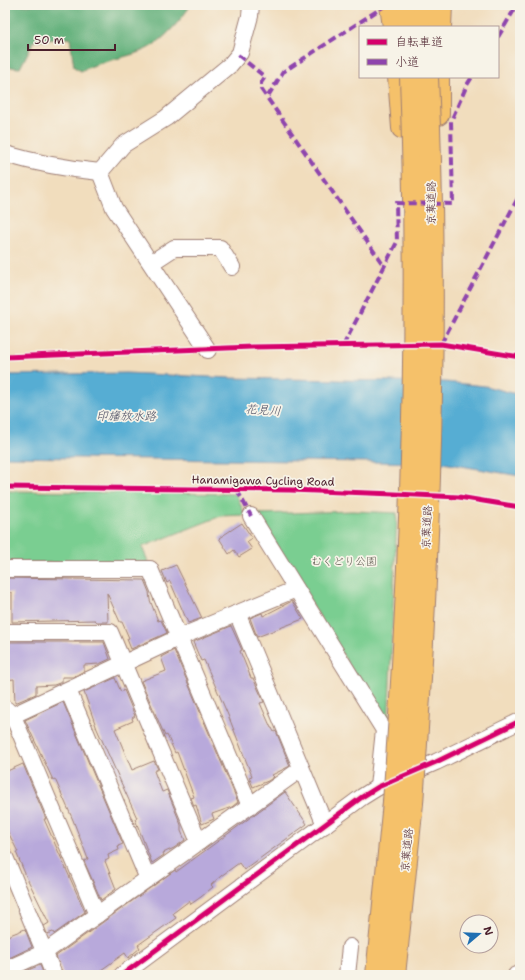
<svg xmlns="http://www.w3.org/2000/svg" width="525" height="980" font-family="'Shantell Sans','Klee One',sans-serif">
<rect width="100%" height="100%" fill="#f7f3e8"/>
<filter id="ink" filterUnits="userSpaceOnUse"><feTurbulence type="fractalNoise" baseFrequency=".025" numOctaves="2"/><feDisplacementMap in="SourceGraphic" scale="8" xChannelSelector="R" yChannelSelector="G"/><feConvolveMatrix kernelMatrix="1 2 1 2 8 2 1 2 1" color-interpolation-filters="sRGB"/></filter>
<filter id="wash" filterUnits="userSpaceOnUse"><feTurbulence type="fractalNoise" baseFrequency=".012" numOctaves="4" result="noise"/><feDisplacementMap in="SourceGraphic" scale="16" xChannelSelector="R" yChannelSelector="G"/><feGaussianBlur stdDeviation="0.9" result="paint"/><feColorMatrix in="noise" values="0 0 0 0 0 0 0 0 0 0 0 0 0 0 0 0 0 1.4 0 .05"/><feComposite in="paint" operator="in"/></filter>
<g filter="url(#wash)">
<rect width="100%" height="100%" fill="#f1ddbd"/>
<!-- green -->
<g fill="#7ace91" stroke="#62765e">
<path d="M5 491 236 494 245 515 221 516 142 547 149 564 5 562Z"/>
<path d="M353 511 397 513 388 729 257 514Z"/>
</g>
<!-- forest -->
<path fill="#63b17b" stroke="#566853" d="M5 5H191C180 21 161 44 142 51 122 59 100 61 81 71L74 67 70 38 34 41 20 68 8 67 5 63Z"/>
<!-- water -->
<path fill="#57add3" stroke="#50667f" d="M126 373 231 378 445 382 485 386 520 395V476L443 463 5 457V375Z"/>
<g id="blocks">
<!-- building -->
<g fill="#b8a9db">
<path d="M242 523 252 538 247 542 252 549 239 557 234 550 229 554 219 538Z"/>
<path d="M176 565 202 618 188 623 170 581 167 583 162 571Z"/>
<path d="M5 578 144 580 149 592 150 600 158 621 161 620 167 633 131 649 127 639 129 638 122 622H120L107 593 108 622H97L95 620 12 622V593L5 592Z"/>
<path d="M292 601 303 619 257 637 250 618 262 613 263 616Z"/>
<path d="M231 626 242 650 240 651 251 678H253L264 702 260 703 271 728H272L274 732 276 731 290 766 272 775 274 777 268 781 253 787 249 777 252 776 228 715 204 660 201 661 193 642Z"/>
<path d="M5 642H104L110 659 99 664 84 665V671L73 677H62V682L54 685 36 686V694L15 703 14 679 5 680Z"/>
<path d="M174 650 238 802 232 807 212 814 214 819 202 824 196 805 194 806 191 798 194 797 177 752 175 753 167 735 165 736 141 681 166 671 161 657Z"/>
<path d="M115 678 121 692 124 690 135 716 132 718 133 721 115 729 132 770 154 761 158 769 154 771 162 792 167 790 181 825V831L185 840 174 848 163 853 164 855 152 863 135 819 137 818 97 729 84 692Z"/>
<path d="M63 702 123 844 118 846 119 850 108 855 109 859 105 861 116 889 101 900 84 861 88 859 73 820 55 779 53 780 25 720Z"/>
<path d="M23 764 46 819H44L85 912 54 934 53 932 47 934 44 926 49 923 26 876 16 852H18L5 826V772Z"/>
<path d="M285 792 307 824 244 870 239 863 221 876 211 885 213 887 201 897 191 904 189 901 173 913 176 918 138 945 140 948 128 958 125 953 94 975H63L56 956 175 870 176 872Z"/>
<path d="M25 929 32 947 5 960V937Z"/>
<path d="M40 965 44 975H17Z"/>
</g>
</g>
</g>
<g filter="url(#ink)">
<use href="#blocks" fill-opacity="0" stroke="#9e7e74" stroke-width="1"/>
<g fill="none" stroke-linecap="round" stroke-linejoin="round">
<defs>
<g id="minor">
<path d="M5 154C36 163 67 169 100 172L123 145 166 118 230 65 240 53 250 16 251 5"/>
<path d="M100 172 114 208 208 350"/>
<path d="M151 263 174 248H220L232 267"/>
<path d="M251 516 384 730 378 787"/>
<path d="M5 569H150L250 806"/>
<path d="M237 613 325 825"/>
<path d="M5 632H110L199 842"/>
<path d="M68 690 148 879"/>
<path d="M6 709 13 716 97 915"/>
<path d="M5 719 180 637 296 589"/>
<path d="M5 857 54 975"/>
<path d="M5 970 45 952 301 769"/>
<path d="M122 975 362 797 378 787 436 762 520 721"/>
<path d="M347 975 350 947"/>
<path d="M516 975 520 974"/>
</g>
<g id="highway">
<path d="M391 5 394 27"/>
<path d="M408 5 409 27"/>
<path d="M424 5 425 27"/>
<path d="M440 27 441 5"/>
<path d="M399 77 403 128"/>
<path d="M438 114V77"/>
<path d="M377 975 394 802"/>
<path d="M394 975 412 803"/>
</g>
</defs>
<!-- minor casing -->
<use href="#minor" stroke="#9e7e74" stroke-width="18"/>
<!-- highway casing -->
<use href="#highway" stroke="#9e7e74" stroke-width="24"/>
<!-- minor -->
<use href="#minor" stroke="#fff" stroke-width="16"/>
<!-- highway -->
<use href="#highway" stroke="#f5c16b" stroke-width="22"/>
<defs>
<g id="highway-bridge">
<path d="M394 802C412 561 420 319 411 77"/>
<path d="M412 803C429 562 438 319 427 77"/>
</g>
</defs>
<!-- highway-bridge casing -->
<use href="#highway-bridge" stroke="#9e7e74" stroke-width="24" stroke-linecap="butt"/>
<!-- highway-bridge -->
<use href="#highway-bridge" stroke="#f5c16b" stroke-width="22"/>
<!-- quiet -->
<g stroke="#8e44ad" stroke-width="4" stroke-dasharray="8 4" stroke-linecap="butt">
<path d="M498 37 517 5"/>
<path d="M238 55 265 77 261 83V89L384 266"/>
<path d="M268 96 283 72 386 5"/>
<path d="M441 344 520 194"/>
<path d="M343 346 397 242 396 203 453 204 451 121 467 85 472 77"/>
<path d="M237 490 251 516"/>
</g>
<defs>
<g id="cycleway">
<path d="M5 357 252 347 441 344 520 357"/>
<path d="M5 487 290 490 395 494 459 497 520 507"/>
<path d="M122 975 362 797 378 787 436 762 520 721"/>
</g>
</defs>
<!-- cycleway casing -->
<use href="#cycleway" stroke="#f7f3e8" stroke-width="8"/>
<!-- cycleway -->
<use href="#cycleway" stroke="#d6006c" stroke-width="5"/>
</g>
</g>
<g text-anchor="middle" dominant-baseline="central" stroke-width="3.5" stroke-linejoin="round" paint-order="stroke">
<!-- street labels -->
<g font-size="11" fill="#4a1f2b" stroke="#f7f3e8">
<text transform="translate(431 203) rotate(-90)">京葉道路</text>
<text transform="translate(263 481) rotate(1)">Hanamigawa Cycling Road</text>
<text transform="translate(427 527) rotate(-88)">京葉道路</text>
<text transform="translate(407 850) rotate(-85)">京葉道路</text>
</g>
<!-- park labels -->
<g font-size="11" fill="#58544a" stroke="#f7f3e8">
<text x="344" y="561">むくどり公園</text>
</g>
<!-- water labels -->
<g font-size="12" font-style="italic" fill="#4f5166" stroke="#f7f3e8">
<text transform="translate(263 410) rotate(4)">花見川</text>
<text x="126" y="416">印旛放水路</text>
</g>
</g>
<!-- margin -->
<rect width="525" height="980" fill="none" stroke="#f7f3e8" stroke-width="20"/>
<!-- legend -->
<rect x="359" y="26" width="140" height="52" fill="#f7f3e8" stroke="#b29e9c"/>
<rect x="367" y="39" width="20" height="6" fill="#d6006c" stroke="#b29e9c"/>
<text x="395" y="46" font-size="12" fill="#4a1f2b">自転車道</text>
<rect x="367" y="59" width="20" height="6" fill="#8e44ad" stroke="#b29e9c"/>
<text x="395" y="66" font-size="12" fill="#4a1f2b">小道</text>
<!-- north arrow -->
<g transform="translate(479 934) rotate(71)"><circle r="19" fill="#f7f3e8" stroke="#b29e9c"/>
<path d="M0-3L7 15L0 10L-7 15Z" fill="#1f6fb2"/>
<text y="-6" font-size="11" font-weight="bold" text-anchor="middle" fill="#4a1f2b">N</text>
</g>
<!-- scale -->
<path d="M28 44v6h87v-6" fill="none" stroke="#4a1f2b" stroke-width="2"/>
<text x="34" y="44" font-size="12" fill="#4a1f2b" stroke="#f7f3e8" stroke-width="3" paint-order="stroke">50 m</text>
</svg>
